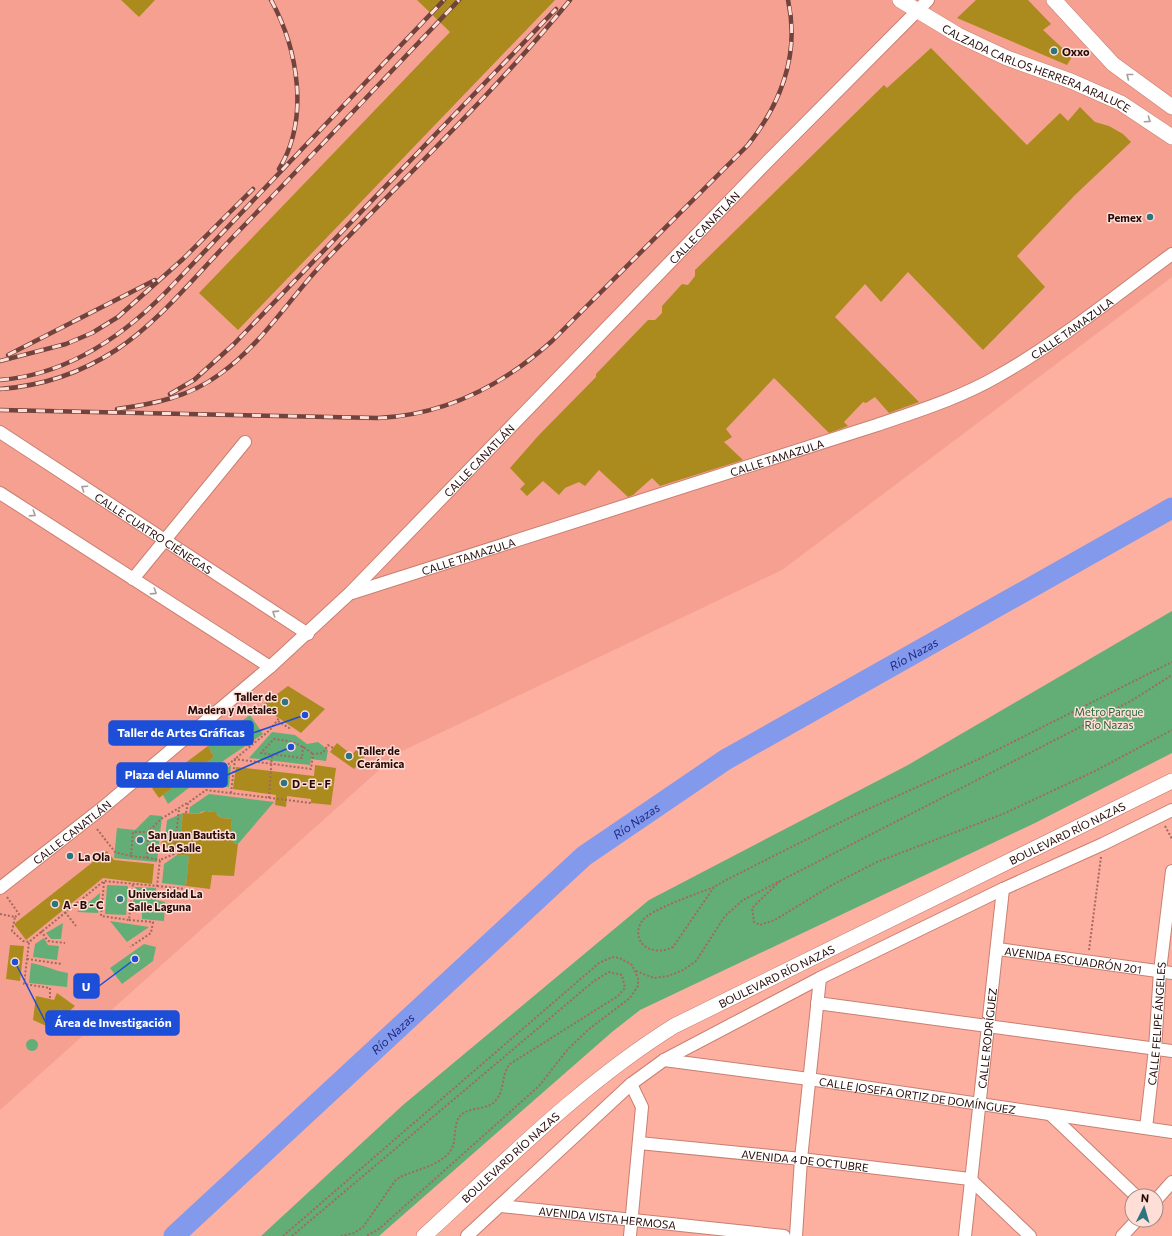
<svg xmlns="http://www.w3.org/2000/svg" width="1172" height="1236" font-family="Commissioner,sans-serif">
<rect width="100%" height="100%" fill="#fdafa0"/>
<!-- built -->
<path fill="#f6a091" d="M0 0H1172V277L782 570 398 753 0 1110Z"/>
<!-- green -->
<g fill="#62ae76">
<path d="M1172 611V753L1035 823 640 1010 612 1032 379 1236H261L403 1105 649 900 908 765Z"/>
<path d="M250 715 263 734 226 759 168 804 163 795 214 757 208 746Z"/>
<path d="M272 732 295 735 307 744 318 742 328 750 326 761 311 759 310 765 249 758Z"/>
<path d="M231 765 229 787 205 785Z"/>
<path d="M209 794 274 802 238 844 233 843V840L230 839 232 819 220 818C216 811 208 810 201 812L199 814 189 813 190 807Z"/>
<path d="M183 813 180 839 165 838 167 820Z"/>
<path d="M150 815 162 816 157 862 114 858 117 828 135 830Z"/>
<path d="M177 855 189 856 186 886 162 883 164 864Z"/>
<path d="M107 885 128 886 126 915 105 914Z"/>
<path d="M135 887 156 888V900L165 902 164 921 142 919V910L132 909Z"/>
<path d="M100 893 98 913 77 912Z"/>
<path d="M110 921 149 927 127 942Z"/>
<path d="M63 923 61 939H51L46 933Z"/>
<path d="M44 938 48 945 59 946 57 960 33 957 35 944Z"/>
<path d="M144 944 156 947 153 961 122 984 110 968Z"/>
<path d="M31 963C44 965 55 971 68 973L67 987 29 983Z"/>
<circle cx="32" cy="1045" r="6"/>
</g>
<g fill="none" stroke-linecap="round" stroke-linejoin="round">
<!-- river -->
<path stroke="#839aec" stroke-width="21" id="s1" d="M174 1236 584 856 725 760 1172 508"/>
</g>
<!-- building -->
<g fill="#ab8b1e">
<path d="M121 0H155L139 17Z"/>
<path d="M417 0H555L238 330 199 293 450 32Z"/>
<path d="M976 0H1028L1051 24 1043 30 1072 57 1067 65 957 18Z"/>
<path d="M931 48 1027 145 1060 113 1068 121 1080 107 1095 122 1109 126 1123 134 1131 142 1074 196 1017 256 1045 287 983 350 908 272 881 302 865 284 835 317 919 402 889 413 875 397 866 403 863 402 844 422 848 426 829 433 774 378 726 429 732 437 724 442 743 460 660 486 652 478 633 495 628 497 599 470 585 486 579 482 565 488 559 495 543 481 527 496 520 489 525 484 510 468 538 436 596 377V374L648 320H655L662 313V306L682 284 688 285 695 276V270L884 85 887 88Z"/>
<path d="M288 686 325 709 301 733 261 706Z"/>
<path d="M337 743 352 755 356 750 364 757 354 769 330 752Z"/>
<path d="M208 746 214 757 159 798 152 788Z"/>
<path d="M315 765 336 768 331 805 311 803V799L287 796 286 807 275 805 276 795 233 789 236 767 314 776Z"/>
<path d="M206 811 215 812 220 818 232 819 230 839H233V843L238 844 234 876 212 875 210 889 186 886 189 856 177 855 178 849 162 847 161 843 165 838 180 839 183 813 199 814Z"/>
<path d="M107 851 114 860 154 864 152 884 103 878 26 940 14 924Z"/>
<path d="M10 945 24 946 20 981 6 979Z"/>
<path d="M57 993 75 1006 51 1028 33 1020 36 996 54 1000Z"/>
</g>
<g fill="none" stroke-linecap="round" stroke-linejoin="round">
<defs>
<g id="minor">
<path id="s2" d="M0 432 308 634"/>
<path d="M0 493 270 667"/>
<path d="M133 579 245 442"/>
<path id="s3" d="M352 593 877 425C918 411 960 398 998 376 1060 341 1115 296 1172 254"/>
<path id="s4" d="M0 888 101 809 270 667 350 593 768 161 928 0"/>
<path id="s5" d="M998 949 1172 973"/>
<path d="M817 1003 1172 1051"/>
<path id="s6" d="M664 1060 809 1079 1172 1132"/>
<path d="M1051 1115 1136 1196"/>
<path id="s7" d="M1146 1128 1155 1049 1160 971 1172 871"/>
<path id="s8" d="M639 1143 801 1159 970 1179 1030 1236"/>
<path d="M1156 1200 1172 1182"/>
<path id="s9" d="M501 1206 784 1236"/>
<path d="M467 1236 631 1084 664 1060 820 978 1003 889 1103 844 1172 810"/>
<path d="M630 1236 642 1107 631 1084"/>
<path d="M796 1236 801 1159 820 978"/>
<path id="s10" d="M965 1236 1003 889"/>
<path d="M1122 1236 1137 1220"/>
</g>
<g id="major">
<path id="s11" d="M900 0 958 35 1007 58 1071 81 1121 103 1172 137"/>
<path d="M1054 0 1113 64 1172 107"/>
<path id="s12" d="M424 1236C504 1163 581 1084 674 1026L1172 781"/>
</g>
</defs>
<!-- minor casing -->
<use href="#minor" stroke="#c97f71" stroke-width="14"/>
<!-- major casing -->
<use href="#major" stroke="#c97f71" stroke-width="16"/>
<!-- path -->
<g stroke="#a2695f" stroke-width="2" stroke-dasharray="2 2" stroke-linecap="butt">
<path d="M278 721 289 728 290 726"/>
<path d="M303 746 302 758 261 753 274 739C292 741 299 743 313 754"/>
<path d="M193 773 202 785 235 759 311 769 313 754 323 753 328 745 333 748"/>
<path d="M231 793 235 759 270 730 279 718"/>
<path d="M269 798 272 754"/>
<path d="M186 813 188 803 206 790 311 803"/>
<path d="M1165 826 1172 839"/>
<path d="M97 829 115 852 131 856"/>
<path d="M148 832 147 858 131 856 133 832H148L161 819 187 803"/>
<path d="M147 858 160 860"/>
<path d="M780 881 752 908 754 922 760 925 775 920 832 885 877 862 1003 814 1095 771 1172 730"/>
<path d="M104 882 101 916 129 920 133 884"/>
<path d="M157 886 186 889"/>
<path d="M714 887C699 893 649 910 642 921 629 942 652 958 673 947L714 887 726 880 855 815 979 759 1172 662"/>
<path d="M7 897 19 914 15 917"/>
<path d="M65 912 76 926"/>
<path d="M0 914 15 917 12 931 23 941 29 942"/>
<path d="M129 920 153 922 151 933 130 947"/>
<path d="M41 931 48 941 65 943"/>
<path d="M1089 950 1101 857"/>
<path d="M27 959 62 964"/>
<path d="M636 971 654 978 668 976 683 970 696 961 725 916 743 900 1131 701 1172 675"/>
<path d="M50 998V988L24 984 29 942 104 881 157 886 160 860 174 854 179 809"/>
<path d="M283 1236 599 963 612 957 620 958 632 965 638 978V986L630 998 589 1029 568 1049 539 1086 379 1229 366 1236"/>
<path d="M292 1236 594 981 609 972 622 975 625 988 618 996 510 1064C501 1074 505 1090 496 1100 488 1111 469 1106 460 1116 455 1121 455 1135 454 1142 450 1164 417 1169 400 1177L395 1181 363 1227 354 1233 341 1236"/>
</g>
<!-- minor -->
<use href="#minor" stroke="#fff" stroke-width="12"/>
<!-- major -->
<use href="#major" stroke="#fff" stroke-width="15"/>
<defs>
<g id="rail">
<path d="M271 0C298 49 310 119 279 169"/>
<path d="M8 355 155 280"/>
<path d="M0 361 66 344 92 333 118 317 183 259 253 189"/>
<path d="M0 380C65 375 121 338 166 292L444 0"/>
<path d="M0 389C41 386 81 373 116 350 159 322 197 274 233 237 309 159 384 79 459 0"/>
<path d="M170 394 194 380 234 344 556 9"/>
<path d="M117 409C154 404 189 397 220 374 261 345 289 299 324 262 406 176 494 93 570 0"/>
<path d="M0 410 378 418C445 415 502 386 552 341L748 145C781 103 800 54 788 0"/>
</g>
</defs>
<!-- rail casing -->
<use href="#rail" stroke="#71433c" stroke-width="4.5"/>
<!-- rail -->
<use href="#rail" stroke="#ffded7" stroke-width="3" stroke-dasharray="9" stroke-linecap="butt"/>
</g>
<!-- one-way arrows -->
<defs><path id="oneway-chevron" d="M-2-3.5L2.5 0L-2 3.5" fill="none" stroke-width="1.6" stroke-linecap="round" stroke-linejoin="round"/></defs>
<g stroke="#a89d9b">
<use href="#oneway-chevron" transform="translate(1129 76) rotate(-142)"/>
<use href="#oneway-chevron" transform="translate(1148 120) rotate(34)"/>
<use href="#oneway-chevron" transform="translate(84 488) rotate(-146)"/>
<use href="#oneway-chevron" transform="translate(33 514) rotate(33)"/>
<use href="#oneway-chevron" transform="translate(154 592) rotate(33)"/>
<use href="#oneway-chevron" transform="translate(275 613) rotate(-147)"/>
</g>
<!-- markers -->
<g fill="#2d7480" stroke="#ffded7" stroke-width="1.5">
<circle cx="1054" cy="51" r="4"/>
<circle cx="1150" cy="217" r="4"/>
<circle cx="285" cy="702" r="4"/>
<circle cx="349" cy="756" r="4"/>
<circle cx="284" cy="783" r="4"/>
<circle cx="140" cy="840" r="4"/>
<circle cx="70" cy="856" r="4"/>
<circle cx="120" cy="899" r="4"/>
<circle cx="55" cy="904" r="4"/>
</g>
<g text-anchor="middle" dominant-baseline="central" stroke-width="3" stroke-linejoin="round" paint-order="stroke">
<!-- poi labels -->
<g font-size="11" font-weight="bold" fill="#260a06" stroke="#ffded7" text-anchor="start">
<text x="1062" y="51">Oxxo</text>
<text x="1142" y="217" text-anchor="end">Pemex</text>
<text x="277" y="696" text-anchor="end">Taller de<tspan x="277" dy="13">Madera y Metales</tspan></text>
<text x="357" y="750">Taller de<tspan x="357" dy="13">Cerámica</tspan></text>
<text x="292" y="783">D - E - F</text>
<text x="148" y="834">San Juan Bautista<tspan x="148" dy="13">de La Salle</tspan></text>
<text x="78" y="856">La Ola</text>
<text x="128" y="893">Universidad La<tspan x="128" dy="13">Salle Laguna</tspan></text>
<text x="63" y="904">A - B - C</text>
</g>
<!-- street labels -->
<g font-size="11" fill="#260a06" stroke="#ffded7">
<text stroke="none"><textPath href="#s11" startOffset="153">CALZADA CARLOS HERRERA ARALUCE</textPath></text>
<text stroke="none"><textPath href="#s4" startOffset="967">CALLE CANATLÁN</textPath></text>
<text stroke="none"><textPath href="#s3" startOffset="770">CALLE TAMAZULA</textPath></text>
<text stroke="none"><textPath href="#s3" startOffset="446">CALLE TAMAZULA</textPath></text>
<text stroke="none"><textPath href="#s4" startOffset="643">CALLE CANATLÁN</textPath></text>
<text stroke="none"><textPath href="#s2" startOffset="184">CALLE CUATRO CIÉNEGAS</textPath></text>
<text stroke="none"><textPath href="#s3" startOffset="122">CALLE TAMAZULA</textPath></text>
<text stroke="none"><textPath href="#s4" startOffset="91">CALLE CANATLÁN</textPath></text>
<text stroke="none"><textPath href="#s12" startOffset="765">BOULEVARD RÍO NAZAS</textPath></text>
<text stroke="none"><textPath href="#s5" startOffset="76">AVENIDA ESCUADRÓN 201</textPath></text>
<text stroke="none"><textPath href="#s12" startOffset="441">BOULEVARD RÍO NAZAS</textPath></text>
<text stroke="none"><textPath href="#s7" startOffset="105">CALLE FELIPE ÁNGELES</textPath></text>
<text stroke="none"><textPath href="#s10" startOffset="199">CALLE RODRÍGUEZ</textPath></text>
<text stroke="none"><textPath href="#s6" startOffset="256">CALLE JOSEFA ORTIZ DE DOMÍNGUEZ</textPath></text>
<text stroke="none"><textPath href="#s12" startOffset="117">BOULEVARD RÍO NAZAS</textPath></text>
<text stroke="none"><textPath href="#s8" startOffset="167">AVENIDA 4 DE OCTUBRE</textPath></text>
<text stroke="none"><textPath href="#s9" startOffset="107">AVENIDA VISTA HERMOSA</textPath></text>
</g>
<!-- park labels -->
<g font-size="11" fill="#27643a" stroke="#ffded7">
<text x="1109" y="711">Metro Parque<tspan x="1109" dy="13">Río Nazas</tspan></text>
</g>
<!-- water labels -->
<g font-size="12" font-style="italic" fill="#1f2886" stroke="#ffded7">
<text stroke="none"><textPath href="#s1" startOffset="946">Río Nazas</textPath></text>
<text stroke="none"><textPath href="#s1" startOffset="622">Río Nazas</textPath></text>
<text stroke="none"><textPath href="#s1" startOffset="298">Río Nazas</textPath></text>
</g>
</g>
<!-- callouts -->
<path fill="none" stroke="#1d4ed8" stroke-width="1.5" d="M305 715L253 733M291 747L227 775M135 959L99 986M15 962L46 1023"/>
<g fill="#1d4ed8" stroke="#ffded7" stroke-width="1.5">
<circle cx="305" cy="715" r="4"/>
<circle cx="291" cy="747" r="4"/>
<circle cx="135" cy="959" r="4"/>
<circle cx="15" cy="962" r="4"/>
</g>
<g fill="#1d4ed8" stroke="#1d4ed8" stroke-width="1.5">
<rect x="109" y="721" width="144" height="24" rx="4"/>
<rect x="117" y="763" width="110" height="24" rx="4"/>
<rect x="74" y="974" width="25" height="24" rx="4"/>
<rect x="46" y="1011" width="133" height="24" rx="4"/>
</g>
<g font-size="12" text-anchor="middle" font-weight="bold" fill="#fff">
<text x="181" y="737">Taller de Artes Gráficas</text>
<text x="172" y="779">Plaza del Alumno</text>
<text x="86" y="991">U</text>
<text x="113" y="1027">Área de Investigación</text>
</g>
<!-- north arrow -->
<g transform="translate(1144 1208) rotate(5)"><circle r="19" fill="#ffded7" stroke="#a88983"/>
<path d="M0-3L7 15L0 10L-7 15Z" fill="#2d7480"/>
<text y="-6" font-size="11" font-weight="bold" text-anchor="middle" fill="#260a06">N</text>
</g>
</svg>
